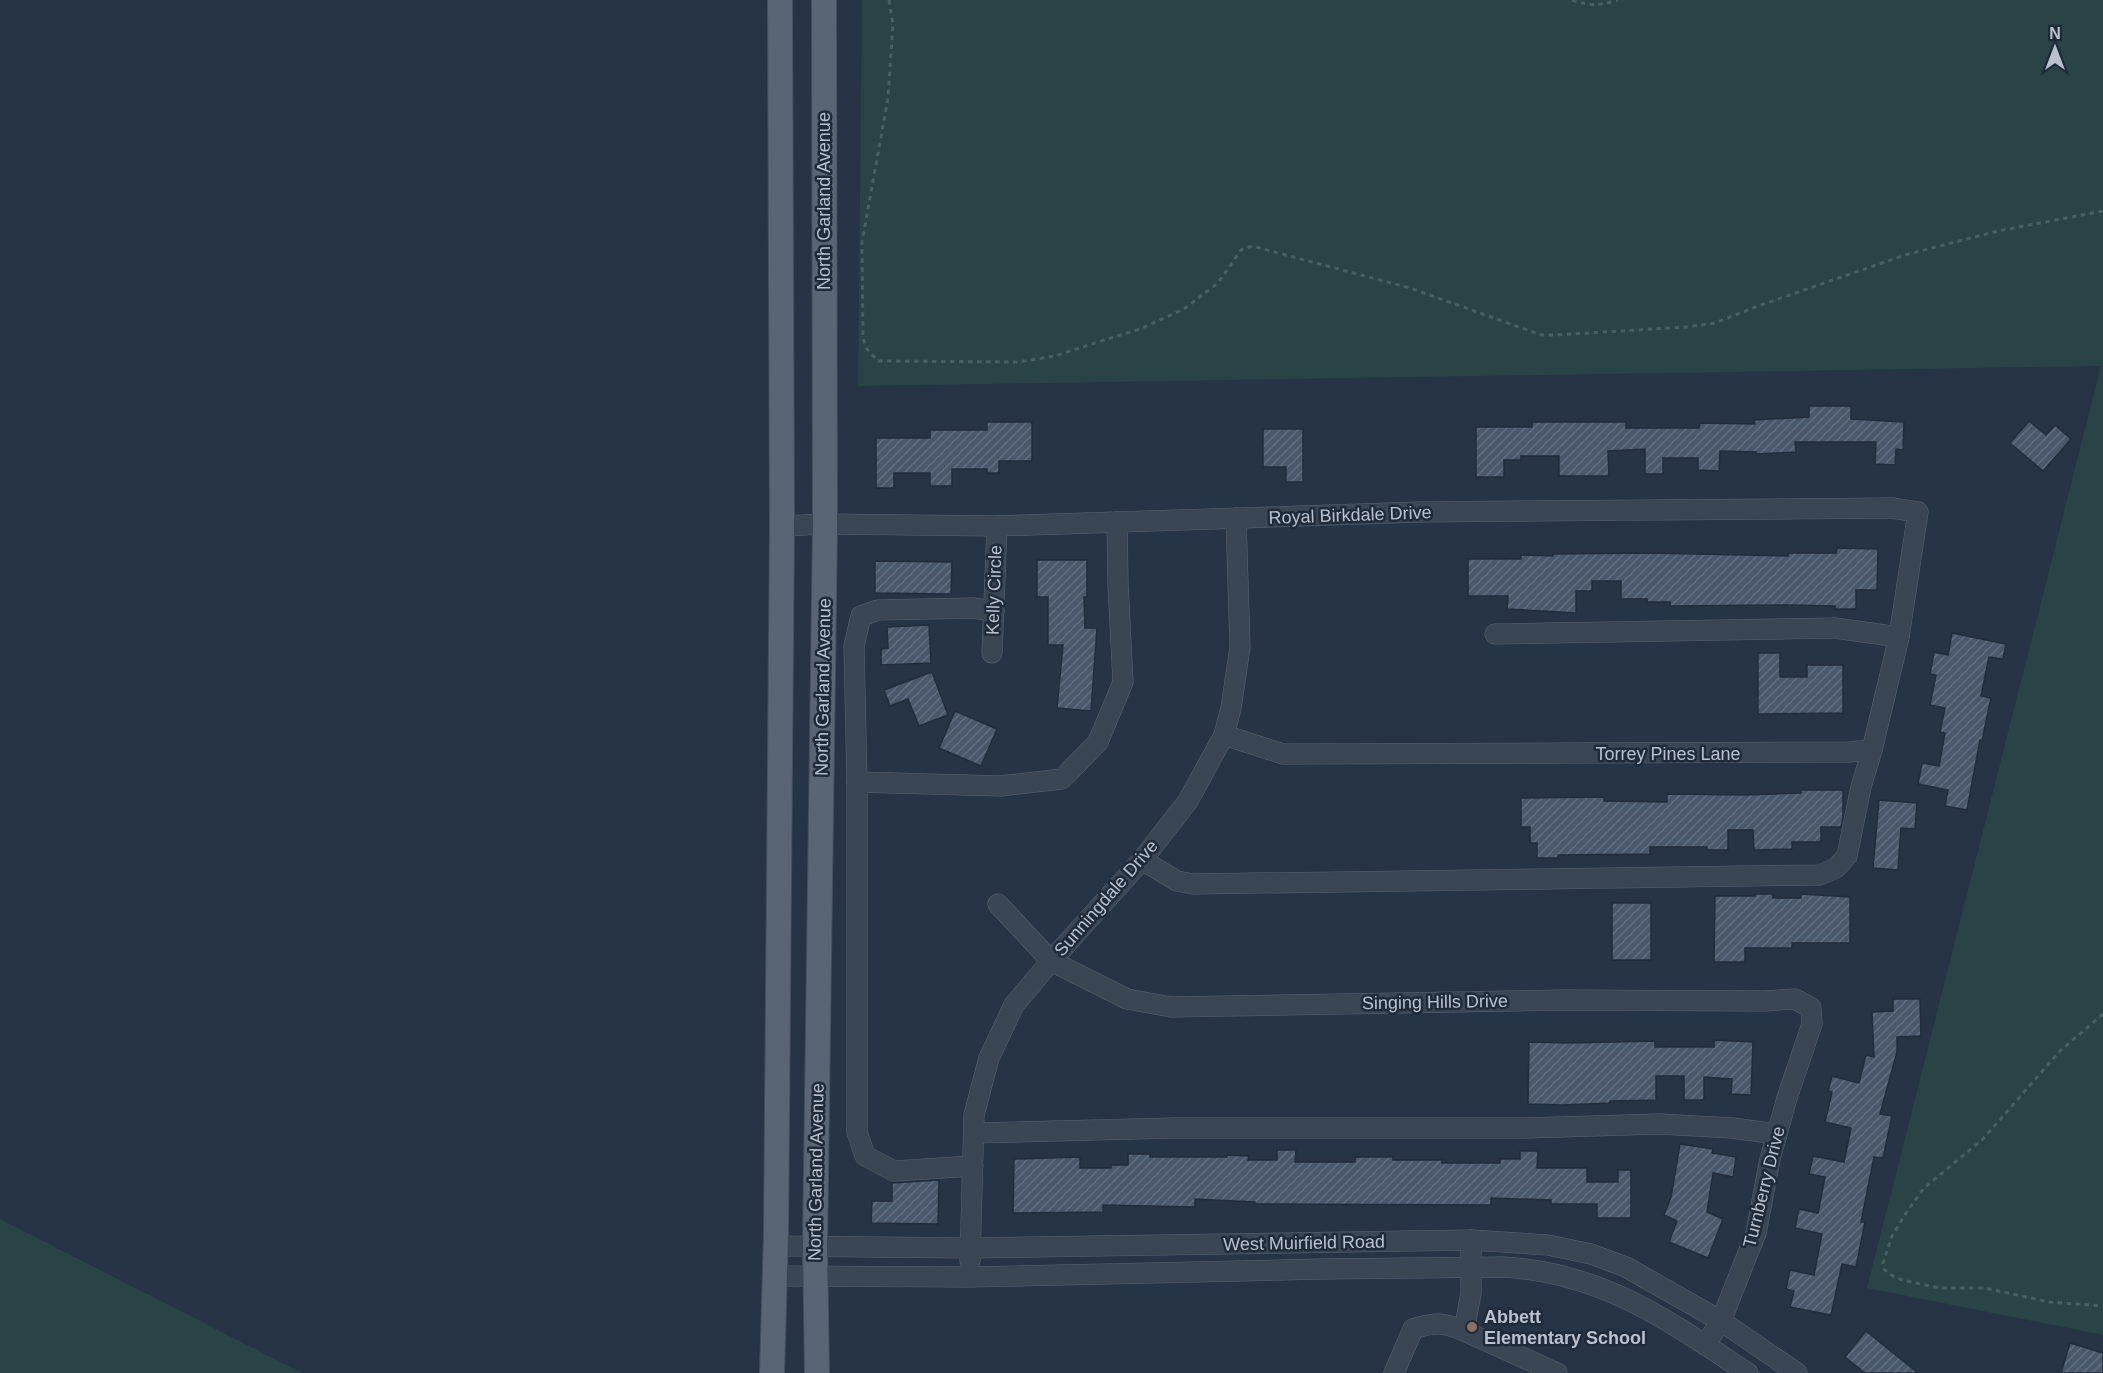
<svg xmlns="http://www.w3.org/2000/svg" width="2103" height="1373" font-family="Arial,sans-serif">
<defs>
<pattern id="building-hatch" width="6" height="6" patternUnits="userSpaceOnUse" patternTransform="scale(1.5)"><rect width="6" height="6" fill="#4a586c"/><path d="M-1 1l2-2M0 6l6-6M5 7l2-2" fill="none" stroke="#626e80"/></pattern>
</defs>
<rect width="100%" height="100%" fill="#263446"/>
<!-- green -->
<g fill="#294347">
<path d="M862 0H2103V1335L1867 1288 2101 366 858 386Z"/>
<path d="M0 1219 302 1373H0Z"/>
</g>
<!-- building -->
<g fill="url(#building-hatch)" stroke="#222d3c" stroke-width="1.5">
<path d="M1809 406H1851V419L1904 422 1903 450 1896 449 1895 465 1875 464 1876 442H1795L1796 452 1756 454V452L1720 451 1719 471 1698 470V458H1663V474H1645V449L1608 451 1609 476H1559V456H1521V460H1504V477H1476V427H1532V422H1626V428H1699L1700 423 1755 424 1754 420 1809 417Z"/>
<path d="M2029 421 2046 435 2055 425 2071 439 2043 471 2010 443Z"/>
<path d="M987 422H1032V461H999V473H987V469H952V486H930V473H894V488H876V438H930V430H987Z"/>
<path d="M1263 429H1303V482H1286V467H1263Z"/>
<path d="M1837 548 1878 549 1877 590H1856V609H1835V606L1788 605 1670 606V602H1647V599H1621V581H1592V591H1576V613L1507 609 1508 596H1468V559H1521V555L1553 556V554L1647 553 1788 556V553H1836Z"/>
<path d="M1037 560H1087V597H1084L1085 628H1097L1091 711 1057 708 1063 645H1048V597H1037Z"/>
<path d="M875 561 952 562 951 594 875 593Z"/>
<path d="M929 625 931 663 881 665V649L888 648 887 627Z"/>
<path d="M1952 633 2006 644 2003 659 1989 657 1981 696 1991 698 1982 741 1980 740 1967 810 1945 806 1948 790 1918 784 1922 763 1939 766 1945 733 1940 732 1945 708 1930 705 1936 675 1930 674 1934 652 1948 655Z"/>
<path d="M1758 653H1780V677H1807V665H1843V713L1758 714Z"/>
<path d="M932 672 948 715 919 726 908 699 890 706 884 690Z"/>
<path d="M955 711 997 729 981 766 939 748Z"/>
<path d="M1801 790H1843V818L1841 827H1821V842H1792V849L1754 850 1753 830H1728V850H1707V847H1650V854L1558 855V858H1537V843H1530V827H1521V798L1604 797V801L1667 802V794L1746 795 1801 793Z"/>
<path d="M1879 800 1917 803 1915 829 1901 828 1898 870 1873 868Z"/>
<path d="M1755 894H1773V898H1801V894L1850 897V943H1792V948H1745V962H1714L1715 896H1755Z"/>
<rect x="1612" y="903" width="39" height="57"/>
<path d="M1893 999H1920L1921 1036 1897 1037V1052L1880 1114 1892 1116 1883 1158 1874 1157 1861 1222H1865L1856 1267 1842 1264 1831 1315 1790 1307 1794 1291 1786 1289 1790 1270 1814 1275 1822 1234 1795 1228 1799 1209 1818 1213 1825 1177 1809 1174 1813 1156 1844 1162 1851 1128 1825 1122 1832 1092 1828 1091 1832 1076 1859 1083 1866 1055 1874 1057 1872 1012 1893 1011Z"/>
<path d="M1714 1040 1753 1042 1751 1095 1731 1094 1732 1079 1704 1077V1100H1684V1076H1656V1100L1610 1101V1103L1563 1105 1528 1104 1529 1042 1570 1043 1655 1041V1047H1714Z"/>
<path d="M1680 1144 1713 1149 1712 1153 1736 1157 1733 1177 1713 1173 1707 1212 1723 1219 1708 1258 1669 1242 1677 1221 1664 1215 1671 1197Z"/>
<path d="M1277 1150H1296L1295 1162H1355V1157H1393V1160H1442V1163H1500V1159H1520V1151H1538L1537 1168H1587V1182H1618V1170H1631V1218H1597V1204H1551V1200L1491 1198V1205L1255 1204V1202L1195 1199V1207L1103 1205V1212L1013 1213 1014 1159 1080 1157V1168H1111V1165H1128V1154H1150V1157H1227V1155L1249 1156 1248 1160H1277Z"/>
<path d="M939 1180 938 1224 871 1223 872 1201H892V1183Z"/>
<path d="M1866 1331 1918 1373H1865L1845 1357Z"/>
<path d="M2070 1343 2103 1353V1373H2061Z"/>
</g>
<g fill="none" stroke-linecap="round" stroke-linejoin="round">
<defs>
<g id="minor">
<path d="M782 526 825 524 997 526 1420 512 1892 508 1918 512 1899 637 1872 750 1849 752 1283 754 1224 735"/>
<path d="M1495 634 1835 628 1899 637"/>
<path d="M992 653 997 526"/>
<path d="M857 782 1000 786 1062 779 1098 742 1123 682 1118 584 1117 522"/>
<path d="M1142 860 1177 881 1193 884 1820 875 1836 868 1847 856 1861 787 1872 750"/>
<path d="M998 904 1051 961 1127 999 1171 1007 1563 1000 1764 1001 1795 999 1811 1008 1812 1024 1787 1098 1770 1159 1756 1233 1721 1321 1705 1345"/>
<path d="M974 1133 1174 1128H1526L1660 1124 1732 1128 1777 1134"/>
<path d="M973 1166 894 1171 865 1156 857 1132V782L854 646 861 616 878 610 973 608 994 611"/>
<path d="M776 1246 970 1248 1471 1240 1548 1245 1591 1254 1626 1267 1721 1321 1797 1373"/>
<path d="M970 1261 974 1115 989 1058 1014 1005 1051 961 1142 860 1188 801 1224 735 1231 708 1240 647 1236 518"/>
<path d="M775 1276 970 1277 1322 1269 1503 1267C1604 1273 1667 1320 1748 1373"/>
<path d="M1464 1331 1557 1373"/>
<path d="M1394 1373 1413 1329C1434 1322 1444 1322 1464 1331L1471 1293V1240"/>
</g>
<g id="major">
<path d="M772 1373 776 1235 782 526 780 0"/>
<path d="M817 1373 815 1247 825 526 824 0"/>
</g>
</defs>
<!-- minor casing -->
<use href="#minor" stroke="#5a6472" stroke-width="21"/>
<!-- major casing -->
<use href="#major" stroke="#454f5e" stroke-width="26"/>
<!-- path -->
<g stroke="#476062" stroke-width="3" stroke-dasharray="4.5 4.5" stroke-linecap="butt">
<path d="M889 0 893 24 888 98 862 242 863 338 866 348 878 361 1018 362 1055 356 1098 342 1140 329 1184 309 1218 283 1241 250 1252 246 1410 288 1533 332 1542 335H1555L1686 327 1715 323 1758 306 1905 255 1998 231 2103 211"/>
<path d="M1572 0C1590 6 1600 6 1618 0"/>
<path d="M2103 1014 2060 1051 1983 1139 1924 1188 1906 1213 1892 1236 1883 1263 1884 1269 1889 1274 1902 1280 1939 1288H1984L2050 1302 2103 1306"/>
</g>
<!-- minor -->
<use href="#minor" stroke="#3b4655" stroke-width="20"/>
<!-- major -->
<use href="#major" stroke="#596575" stroke-width="24"/>
</g>
<!-- markers -->
<circle fill="#8d6e63" stroke="#1f2b3b" stroke-width="2" cx="1472" cy="1327" r="6"/>
<g text-anchor="middle" dominant-baseline="central" stroke-width="5" stroke-linejoin="round" paint-order="stroke">
<!-- street labels -->
<g font-size="18" fill="#b9c1ce" stroke="#1f2b3b">
<text transform="translate(824 201) rotate(-90)">North Garland Avenue</text>
<text transform="translate(1350 515) rotate(-2)">Royal Birkdale Drive</text>
<text transform="translate(994 590) rotate(-88)">Kelly Circle</text>
<text transform="translate(823 687) rotate(-89)">North Garland Avenue</text>
<text x="1668" y="754">Torrey Pines Lane</text>
<text transform="translate(1106 898) rotate(-49)">Sunningdale Drive</text>
<text transform="translate(1435 1002) rotate(-1)">Singing Hills Drive</text>
<text transform="translate(816 1172) rotate(-89)">North Garland Avenue</text>
<text transform="translate(1764 1187) rotate(-76)">Turnberry Drive</text>
<text transform="translate(1304 1243) rotate(-1)">West Muirfield Road</text>
</g>
<!-- poi labels -->
<g font-size="18" font-weight="bold" fill="#b9c1ce" stroke="#1f2b3b" text-anchor="start">
<text x="1484" y="1317">Abbett<tspan x="1484" dy="21">Elementary School</tspan></text>
</g>
</g>
<!-- north arrow -->
<g transform="translate(2055 48)" stroke="#1f2b3b" stroke-width="4.5" paint-order="stroke">
<path d="M0-4.5L10 22L0 15L-10 22Z" fill="#b9c1ce"/>
<text y="-9" font-size="16" font-weight="bold" text-anchor="middle" fill="#b9c1ce">N</text>
</g>
</svg>
